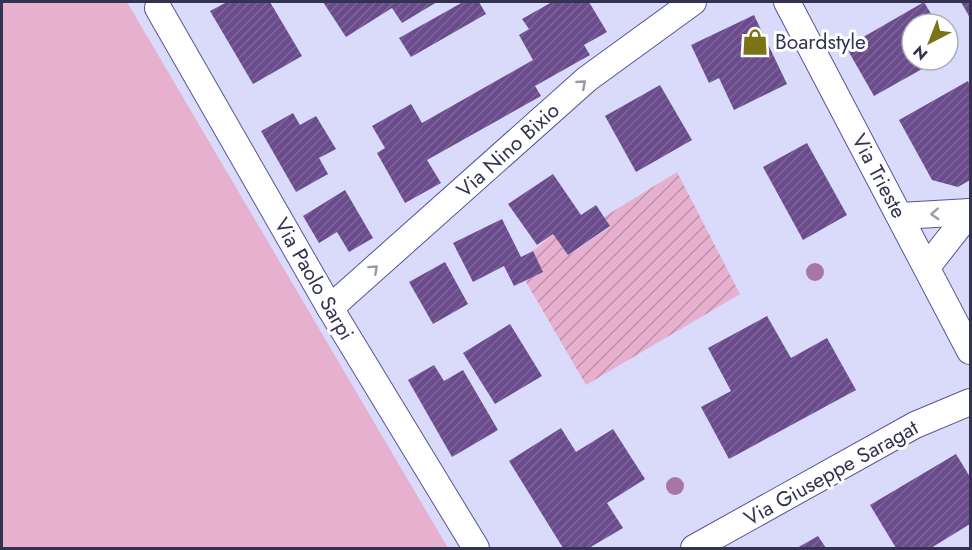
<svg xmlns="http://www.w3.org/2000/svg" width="972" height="550" font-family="Jost,sans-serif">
<defs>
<pattern id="garden-furrows" width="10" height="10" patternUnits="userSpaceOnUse" patternTransform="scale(1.5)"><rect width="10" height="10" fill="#e7b0cf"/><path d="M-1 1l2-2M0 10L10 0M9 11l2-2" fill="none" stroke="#bc90aa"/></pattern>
<pattern id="building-hatch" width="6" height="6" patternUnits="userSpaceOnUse" patternTransform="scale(1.5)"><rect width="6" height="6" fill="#6a4c8d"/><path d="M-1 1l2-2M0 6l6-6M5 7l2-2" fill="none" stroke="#7c6499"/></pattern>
</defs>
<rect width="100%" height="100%" fill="#dadbfa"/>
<!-- grass -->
<path fill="#e7b0cf" d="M2 2H127L448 548H2Z"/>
<!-- garden -->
<path fill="url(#garden-furrows)" d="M677 172 740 294 586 385 525 280 533 251 553 234 569 255 610 227 604 217Z"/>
<!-- building -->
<g fill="url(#building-hatch)">
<path d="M227 2H270L302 56 253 84 210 11Z"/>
<path d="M323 2H437L402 23 392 8 346 37Z"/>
<path d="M463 2H479L486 14 411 57 399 38Z"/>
<path d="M552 2H589L607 32 584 45 590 55 535 86 541 96 427 160 441 183 405 203 377 153 385 148 372 126 411 104 422 123 533 60 519 35 529 29 522 19Z"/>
<path d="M924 2 937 24H912V60H938L874 96 846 47Z"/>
<path d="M961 2H970V18Z"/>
<path d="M754 15 787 84 734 110 719 78 709 83 691 45Z"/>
<path d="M968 81 970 86V180L958 187 932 180 899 120Z"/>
<path d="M660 85 692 140 636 172 605 116Z"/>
<path d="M293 113 300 125 316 116 336 149 319 158 328 174 296 192 261 131Z"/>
<path d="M807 143 847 215 803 240 763 167Z"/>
<path d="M553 174 581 215 596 205 610 226 568 255 553 234 537 245 508 204Z"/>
<path d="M345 190 373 238 349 252 337 232 319 243 303 216Z"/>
<path d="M502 219 521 257 533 251 543 272 514 286 504 266 473 282 453 243Z"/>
<path d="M445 262 468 304 433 324 409 282Z"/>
<path d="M767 316 791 358 827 338 856 390 729 459 701 407 731 391 708 348Z"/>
<path d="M510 324 542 376 495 404 463 353Z"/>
<path d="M434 365 444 381 463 370 498 430 452 457 408 380Z"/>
<path d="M561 428 576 452 613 429 645 479 607 503 623 528 589 548H563L509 461Z"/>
<path d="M956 454 970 477V524L931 548H896L870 505Z"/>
<path d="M818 536 826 548H797Z"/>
</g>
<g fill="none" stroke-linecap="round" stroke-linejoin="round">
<defs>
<g id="minor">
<path d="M787 2 970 351"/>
<path d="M158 8 330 308 476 548"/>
<path d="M900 216 970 212"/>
<path d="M927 267 970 212"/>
<path d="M330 308 587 79 693 2"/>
<path d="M694 548 915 425 970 402"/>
</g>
</defs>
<!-- minor casing -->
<use href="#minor" stroke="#585497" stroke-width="28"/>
<!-- minor -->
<use href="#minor" stroke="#fff" stroke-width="26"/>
</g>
<!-- trees -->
<g fill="#a876a6">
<circle cx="815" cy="272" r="9"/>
<circle cx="675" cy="486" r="9"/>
</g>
<!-- one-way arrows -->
<defs><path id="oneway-chevron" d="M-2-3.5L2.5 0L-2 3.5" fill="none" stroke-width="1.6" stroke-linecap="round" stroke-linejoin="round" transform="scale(1.5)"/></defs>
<g stroke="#9999a8">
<use href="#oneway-chevron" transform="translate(582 84) rotate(-41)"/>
<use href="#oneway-chevron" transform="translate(935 214) rotate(177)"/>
<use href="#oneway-chevron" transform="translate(374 269) rotate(-42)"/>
</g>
<!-- icons -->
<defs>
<symbol id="shop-bare" viewBox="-9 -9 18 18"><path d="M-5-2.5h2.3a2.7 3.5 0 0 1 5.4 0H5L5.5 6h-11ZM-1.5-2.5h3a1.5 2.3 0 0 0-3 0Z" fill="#7b7315" stroke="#fff" stroke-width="2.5" paint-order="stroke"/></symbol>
</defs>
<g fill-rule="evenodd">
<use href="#shop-bare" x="736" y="23" width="38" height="38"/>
</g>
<g text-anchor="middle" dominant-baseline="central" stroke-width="6" stroke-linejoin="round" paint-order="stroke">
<!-- poi labels -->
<g font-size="21" fill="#333351" stroke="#fff" text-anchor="start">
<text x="775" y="42">Boardstyle</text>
</g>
<!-- street labels -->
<g font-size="21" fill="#333351" stroke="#fff">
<text transform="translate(508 150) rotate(-42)">Via Nino Bixio</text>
<text transform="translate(879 176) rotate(62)">Via Trieste</text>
<text transform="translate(314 279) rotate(60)">Via Paolo Sarpi</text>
<text transform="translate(831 473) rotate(-29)">Via Giuseppe Saragat</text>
</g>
</g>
<!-- border -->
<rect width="972" height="550" fill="none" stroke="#333351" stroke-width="6"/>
<!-- north arrow -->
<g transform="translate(930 42) rotate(222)"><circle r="28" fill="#ffffff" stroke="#adadb9" stroke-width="1.5"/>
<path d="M0-4.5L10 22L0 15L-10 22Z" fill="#7b7315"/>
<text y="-9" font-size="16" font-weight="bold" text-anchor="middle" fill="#333351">N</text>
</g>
</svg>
